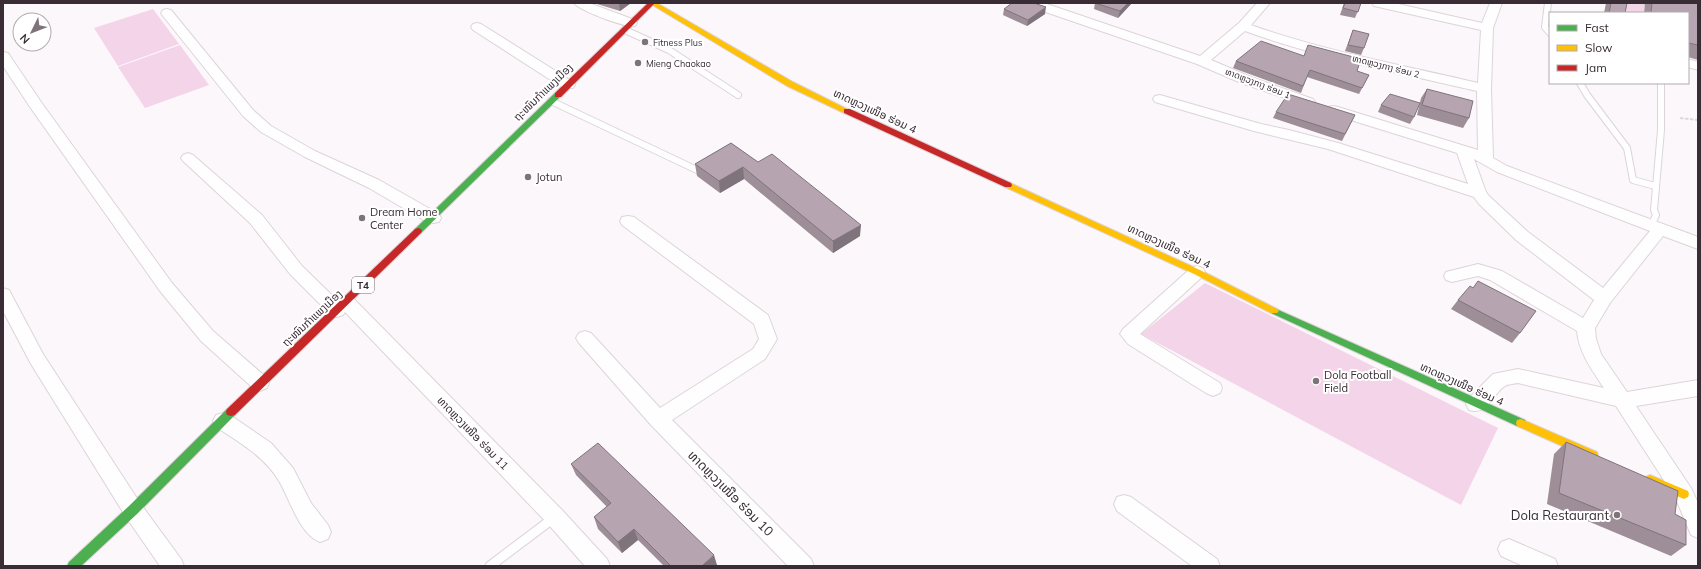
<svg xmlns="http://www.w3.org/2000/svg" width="1701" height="569" font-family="Mulish,'Noto Sans Lao',sans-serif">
<rect width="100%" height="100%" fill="#fcf7fa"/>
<!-- green -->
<g fill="#f4d4e9">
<path d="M1621 3H1645L1644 13H1619Z"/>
<path d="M153 9 179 44 118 66 94 28Z"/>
<path d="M180 45 209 85 145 108 118 67Z"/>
<path d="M1205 283 1498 428 1461 505 1141 334Z"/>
</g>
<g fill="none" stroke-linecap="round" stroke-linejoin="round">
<defs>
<g id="lane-far1">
<path d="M1548 3 1545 27 1550 33"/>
<path d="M625 30 669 50 738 95"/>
<path d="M1580 83 1587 95 1627 148 1633 180 1655 186"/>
<path d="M551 101 697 170"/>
<path d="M1651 226 1656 215 1654 210 1661 130V83"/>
</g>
<path id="lane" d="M490 566 555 517"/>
<g id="street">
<path d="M574 3H589L635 20 637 23 635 26C626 28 580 11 574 3Z"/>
<path d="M1026 3H1044L1200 56 1239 23 1257 3H1270L1251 25C1324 51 1402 65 1478 83L1481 30 1374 6 1372 3H1394L1482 23 1490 3H1502L1493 28 1491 89 1493 158 1507 166 1698 237V249L1663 236 1610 303 1595 328 1596 339 1601 354 1627 392 1698 380V396L1636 406 1691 488 1698 503V538L1691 535 1676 499 1616 406 1518 383C1514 384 1508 384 1505 386 1492 394 1488 416 1469 410L1466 404 1469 398 1493 374 1518 369 1604 388C1592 370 1579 353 1577 331L1490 280 1478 276 1452 282 1446 280 1444 276 1446 272 1478 264 1502 271 1583 318 1594 300 1516 240 1479 204 1474 197 1328 149 1254 131 1155 102 1153 99 1155 96 1160 95 1261 124 1289 130 1338 143 1468 184 1457 153 1328 113 1326 110 1328 107 1333 106 1338 107 1478 150 1477 91C1401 73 1318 58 1245 31L1211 60 1251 77 1313 99 1315 102 1313 105 1308 106 1241 83 1197 64 1028 6ZM1474 159 1497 172 1650 231 1603 288 1528 232 1489 196 1486 192Z"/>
<path d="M167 9 171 10 253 110 271 126 315 151 379 180 439 214 441 218 439 222 433 223 427 222 369 188 305 157 261 132 243 116 163 16 161 13 163 10Z"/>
<path d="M477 23 481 24 573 82 575 85 573 88H563L473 30 471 27 473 24Z"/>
<path d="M3 52 8 53 41 102 172 283 213 331 267 378 269 383 267 388 260 391 253 388 201 341 160 291 30 107 3 66Z"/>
<path d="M1688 59 1698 62V70L1688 67Z"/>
<path d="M188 153 193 155 262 215 302 266 338 301 340 297 346 296 352 297 562 510 607 559 610 566H585L548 524 345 312 343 315 337 317 331 315 290 274 250 223 183 161 181 158 183 155Z"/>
<path d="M628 216 634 217 768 315 777 339 765 359 672 420 811 559 814 566H788L651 425 579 343 576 338 579 333 585 331 591 333 660 408 753 349 759 339 754 324 622 225 620 221 622 217Z"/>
<path d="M1197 266 1203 268 1205 272 1203 276 1140 334 1220 383 1222 388 1220 393 1213 396 1206 393 1128 344 1120 334 1123 329 1191 268Z"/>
<path d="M3 288 9 290 43 354 140 503 181 559 184 566H160L126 517 31 364 3 311Z"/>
<path d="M223 413 230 415 271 443 293 468 311 503 328 525 331 532 328 539 320 542C299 534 290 499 279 481 265 457 239 442 216 427L213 421 216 415Z"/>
<path d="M1124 495 1131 497 1217 559 1220 566H1192L1117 511 1114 504 1117 497Z"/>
<path d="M1509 539 1555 559 1558 566H1523L1501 556 1498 549 1501 542Z"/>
</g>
<g id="fast">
<path d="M555 93H558L562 95 421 233H415L414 231 415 229Z"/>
<path d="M1274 308 1525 420 1526 423 1525 426 1521 427 1517 426 1271 313 1269 311 1271 309Z"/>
<path d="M231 408 235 409 236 412 235 415 137 514 81 566H67L69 562 129 506 227 409Z"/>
</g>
<g id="slow">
<path d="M649 3H657L793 82 851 111 847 113H844L787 86Z"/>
<path d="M1008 182 1200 270 1277 309 1279 311 1277 313H1271L1194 274 1005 187 1004 185 1005 183Z"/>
<path d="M1521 419 1597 452 1598 455 1597 458 1593 460 1589 458 1517 426 1516 423 1517 420Z"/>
<path d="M1650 475 1688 491 1689 494 1688 497 1684 499 1646 483 1645 480 1646 477Z"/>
</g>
<g id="jam">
<path d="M648 3H655L561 97H555V93Z"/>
<path d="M844 109H850L1011 183 1012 185 1011 187H1005L844 113Z"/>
<path d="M418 228 421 229 422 231 421 233 235 415 231 416 227 415 226 412 227 409 415 229Z"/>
</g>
</defs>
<!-- lane-far1 casing -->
<use href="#lane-far1" stroke="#ddd4d9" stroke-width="8"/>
<!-- lane casing -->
<use href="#lane" stroke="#ddd4d9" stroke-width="11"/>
<!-- street casing -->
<use href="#street" stroke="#ddd4d9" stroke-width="2"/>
<!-- fast casing -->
<use href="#fast" stroke="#ddd4d9" stroke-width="2"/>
<!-- slow casing -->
<use href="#slow" stroke="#ddd4d9" stroke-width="2"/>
<!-- jam casing -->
<use href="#jam" stroke="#ddd4d9" stroke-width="2"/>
<!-- path -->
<g stroke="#dcd9db" stroke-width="2" stroke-dasharray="3.5 1.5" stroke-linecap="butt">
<path d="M1638 3 1645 5"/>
<path d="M1680 118 1698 120"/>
</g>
<!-- lane-far1 -->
<use href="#lane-far1" stroke="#fffefe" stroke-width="6"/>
<!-- lane -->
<use href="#lane" stroke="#fffefe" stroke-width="9"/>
<!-- street -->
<use href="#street" fill="#fffefe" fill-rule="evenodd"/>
<!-- fast -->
<use href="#fast" fill="#4caf50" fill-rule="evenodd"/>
<!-- slow -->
<use href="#slow" fill="#ffc107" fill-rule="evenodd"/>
<!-- jam -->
<use href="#jam" fill="#c62828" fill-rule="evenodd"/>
</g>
<!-- wall -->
<g fill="#9d8e98">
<path d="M597 3H631L620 11 597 4Z"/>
<path d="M1095 3H1132L1118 18 1094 9Z"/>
<path d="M1344 3H1361L1355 18 1340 15Z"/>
<path d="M1606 3H1627L1625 13H1604Z"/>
<path d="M1645 3H1698V60L1688 57V13H1644Z"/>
<path d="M1004 9 1045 14 1027 26 1003 15Z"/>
<path d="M1353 30 1364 48 1361 55 1345 51Z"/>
<path d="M1304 56 1369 75 1359 94 1307 77 1301 93 1233 68 1236 61Z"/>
<path d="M1427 89 1469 118 1463 128 1417 115 1421 98Z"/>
<path d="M1381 105 1414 117 1410 124 1378 112Z"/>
<path d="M1276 112 1355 115 1342 141 1273 118Z"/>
<path d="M731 143 860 236 833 253 744 179 720 193 697 176 695 164Z"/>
<path d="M1473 288 1520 333 1512 343 1451 309 1458 300Z"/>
<path d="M1566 442 1675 514 1686 545 1671 556 1547 504 1554 454Z"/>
<path d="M571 464 717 565 716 566H664L638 540 622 553 598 529 594 517 607 507 576 475Z"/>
</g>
<!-- shaded-wall -->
<g fill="#7f747c">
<path d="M619 3H631L620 11Z"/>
<path d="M1128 3H1132L1118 18 1120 11Z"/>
<path d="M1046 7 1045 14 1027 26 1028 20Z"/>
<path d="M743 167 744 179 720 193 719 181Z"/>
<path d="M861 225 860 236 833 253V241Z"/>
<path d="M634 529 638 540 622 553 618 542Z"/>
<path d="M714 555 717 565 716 566H702Z"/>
</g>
<!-- building -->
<g fill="#b6a5b1" stroke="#7f747c">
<path d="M1012 3H1034L1046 7 1028 20 1004 9Z"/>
<path d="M1095 3H1128L1120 11Z"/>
<path d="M1345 3H1361L1358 12 1343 8Z"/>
<path d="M1611 3H1627L1625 13H1609Z"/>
<path d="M1652 3H1698V45L1688 43V13H1651Z"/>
<path d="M1353 30 1369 34 1364 48 1348 45Z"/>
<path d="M1261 41 1304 56 1308 45 1361 59 1357 71 1369 75 1362 88 1310 70 1303 86 1236 61Z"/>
<path d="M1427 89 1473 101 1469 118 1422 105Z"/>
<path d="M1288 94 1355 115 1345 134 1276 112Z"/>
<path d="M1390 94 1420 103 1414 117 1381 105Z"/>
<path d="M731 143 758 162 772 154 861 225 833 241 743 167 719 181 695 164Z"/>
<path d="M1478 281 1536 311 1520 333 1458 300 1470 286 1473 288Z"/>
<path d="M1566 442 1678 491 1675 514 1686 520V545L1559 493Z"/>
<path d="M598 443 714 555 702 566H671L634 529 618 542 594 517 611 503 571 464Z"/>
</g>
<!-- markers -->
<g fill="#7d7379" stroke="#fff" stroke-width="1.5">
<circle cx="645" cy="42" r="4"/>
<circle cx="638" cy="63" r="4"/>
<circle cx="528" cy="177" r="4"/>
<circle cx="362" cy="218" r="4"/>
<circle cx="1316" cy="381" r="4"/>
<circle cx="1617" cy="515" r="4"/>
</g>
<g text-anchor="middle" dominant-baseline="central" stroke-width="4" stroke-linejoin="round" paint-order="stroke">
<!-- far-poi labels -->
<g font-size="9" fill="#392c34" stroke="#fff" text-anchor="start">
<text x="653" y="42">Fitness Plus</text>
<text x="646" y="63">Mieng Chaokao</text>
</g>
<!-- far-street labels -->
<g font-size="9" fill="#392c34" stroke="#fff">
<text transform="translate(1386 66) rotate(14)">ທາດຫຼວງກາງ ຮ່ອມ 2</text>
<text transform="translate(1258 83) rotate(21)">ທາດຫຼວງກາງ ຮ່ອມ 1</text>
</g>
<!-- shield labels -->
<rect fill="#fff" stroke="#746b71" stroke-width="1" x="352" y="277" width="22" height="16" rx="3"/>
<g font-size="10" font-weight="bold" fill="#392c34">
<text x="363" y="285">T4</text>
</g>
<!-- street labels -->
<g font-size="11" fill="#392c34" stroke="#fff">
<text transform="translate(543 92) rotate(-44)">ຖະໜົນກຳແພງເມືອງ</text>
<text transform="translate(875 111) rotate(25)">ທາດຫຼວງເໜືອ ຮ່ອມ 4</text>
<text transform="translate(1169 246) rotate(25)">ທາດຫຼວງເໜືອ ຮ່ອມ 4</text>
<text transform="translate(312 318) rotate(-43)">ຖະໜົນກຳແພງເມືອງ</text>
<text transform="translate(1462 384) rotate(24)">ທາດຫຼວງເໜືອ ຮ່ອມ 4</text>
<text transform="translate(473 433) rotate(46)">ທາດຫຼວງເໜືອ ຮ່ອມ 11</text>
</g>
<!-- poi labels -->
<g font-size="11" fill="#392c34" stroke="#fff" text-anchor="start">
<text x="536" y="177">Jotun</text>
<text x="370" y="212">Dream Home<tspan x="370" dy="13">Center</tspan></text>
<text x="1324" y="375">Dola Football<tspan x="1324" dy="13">Field</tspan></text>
</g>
<!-- near-street labels -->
<g font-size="13" fill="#392c34" stroke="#fff">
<text transform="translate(731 493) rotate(45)">ທາດຫຼວງເໜືອ ຮ່ອມ 10</text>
</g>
<!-- near-poi labels -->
<g font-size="13" fill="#392c34" stroke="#fff" text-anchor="end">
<text x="1609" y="515">Dola Restaurant</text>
</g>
</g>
<!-- border -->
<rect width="1701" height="569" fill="none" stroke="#392c34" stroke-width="8"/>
<!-- legend -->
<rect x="1549" y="12" width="140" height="72" fill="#ffffff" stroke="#b0abae"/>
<rect x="1557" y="25" width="20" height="6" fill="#4caf50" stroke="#b0abae"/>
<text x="1585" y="32" font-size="12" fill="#392c34">Fast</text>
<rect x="1557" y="45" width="20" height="6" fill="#ffc107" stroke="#b0abae"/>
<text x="1585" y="52" font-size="12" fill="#392c34">Slow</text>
<rect x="1557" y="65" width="20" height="6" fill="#c62828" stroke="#b0abae"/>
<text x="1585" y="72" font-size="12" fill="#392c34">Jam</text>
<!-- north arrow -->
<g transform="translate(32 32) rotate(227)"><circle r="19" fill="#ffffff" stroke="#b0abae"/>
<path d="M0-3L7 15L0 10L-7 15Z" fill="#7d7379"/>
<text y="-6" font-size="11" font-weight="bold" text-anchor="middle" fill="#392c34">N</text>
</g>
</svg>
